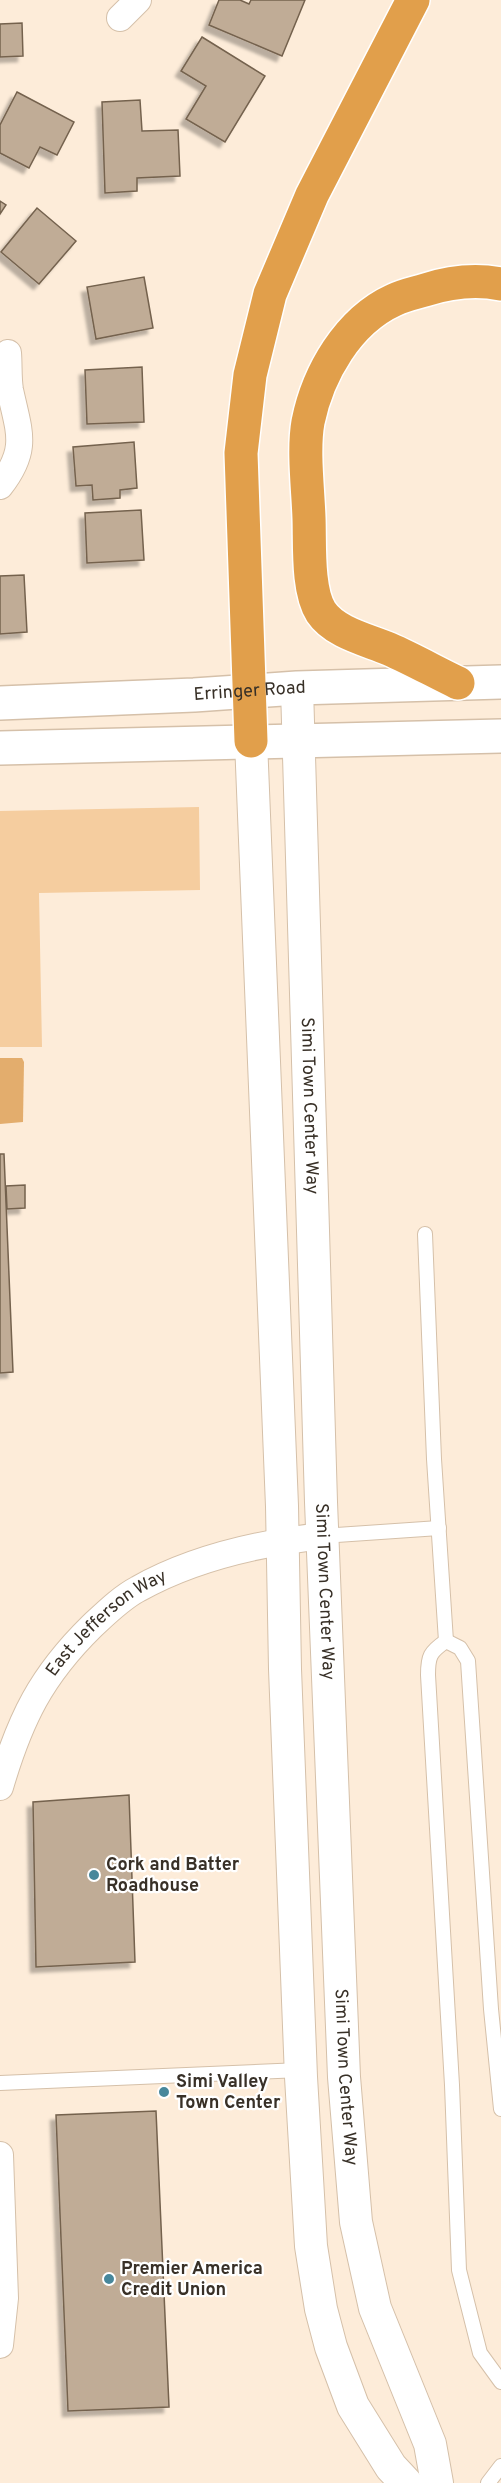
<svg xmlns="http://www.w3.org/2000/svg" width="501" height="2483" font-family="Overpass,sans-serif">
<defs>
<filter id="shadow"><feDropShadow dx="-5.5" dy="5.5" stdDeviation="1.5" flood-color="#0004"/></filter>
</defs>
<rect width="100%" height="100%" fill="#fdecd9"/>
<!-- green -->
<path fill="#f5cd9f" d="M199 807 200 890 39 893 42 1047H0V811Z"/>
<!-- water -->
<path fill="#e3ad6d" d="M0 1058H22L24 1062 23 1122 0 1124Z"/>
<!-- building -->
<g fill="#c0ac96" stroke="#74624e" stroke-width="1.5" filter="url(#shadow)">
<path d="M219 0H240L249 4 251 0H305L282 56 209 25Z"/>
<path d="M22 23 23 56 0 57V24Z"/>
<path d="M202 37 265 76 225 142 186 119 206 86 181 71Z"/>
<path d="M17 92 74 122 57 155 40 147 29 168 0 153V125Z"/>
<path d="M140 100 142 131 178 130 180 176 137 178V191L105 193 102 102Z"/>
<path d="M0 201 6 205 0 214Z"/>
<path d="M37 208 76 241 39 284 1 252Z"/>
<path d="M144 277 153 328 96 339 87 287Z"/>
<path d="M142 367 144 422 87 424 85 370Z"/>
<path d="M134 442 137 488 120 490V498L93 500 92 485 76 486 73 447Z"/>
<path d="M141 510 144 560 87 563 85 513Z"/>
<path d="M24 575 27 632 0 634V576Z"/>
<path d="M0 1154H4L13 1372 0 1373Z"/>
<path d="M25 1185V1208L7 1209 6 1186Z"/>
<path d="M129 1795 135 1962 36 1967 33 1802Z"/>
<path d="M156 2111 169 2407 68 2411 56 2115Z"/>
</g>
<g fill="none" stroke-linecap="round" stroke-linejoin="round">
<defs>
<g id="service">
<path d="M425 1234 434 1459 446 1641"/>
<path d="M322 1536 439 1528"/>
<path d="M446 1641C430 1652 428 1656 428 1675L452 2085 459 2270 480 2353 501 2382"/>
<path d="M446 1641 460 1648 468 1661 491 2009 501 2109"/>
<path d="M0 2083 301 2070"/>
<path d="M488 2483 501 2466"/>
</g>
<g id="minor">
<path d="M120 18 138 0"/>
<path d="M0 486C29 449 19 432 10 390 8 378 9 365 8 353"/>
<path id="s1" d="M0 1787C20 1719 41 1676 92 1626 106 1613 121 1598 138 1589 193 1558 261 1543 322 1536"/>
<path d="M0 2155 5 2298 0 2345"/>
</g>
<g id="tertiary">
<path id="s2" d="M297 688 321 1502 344 2077 356 2222 375 2308 430 2444 437 2483"/>
<path d="M251 741 282 1506 285 1669 301 2077 311 2246 321 2309 331 2347 353 2406 391 2467 406 2483"/>
</g>
<g id="secondary">
<path id="s3" d="M0 703 194 695 297 688 501 682"/>
<path d="M0 748 501 736"/>
</g>
<g id="motorway">
<path d="M458 683C435 672 412 659 389 649 368 640 335 633 321 612 307 590 310 544 309 518 308 489 303 450 308 422 318 373 348 321 394 300 404 295 415 293 425 290 450 282 475 279 501 284"/>
<path d="M251 741 241 453 250 375 270 294 312 195 413 0"/>
</g>
</defs>
<!-- service casing -->
<use href="#service" stroke="#d5c0a9" stroke-width="16"/>
<!-- minor casing -->
<use href="#minor" stroke="#d5c0a9" stroke-width="28"/>
<!-- tertiary casing -->
<use href="#tertiary" stroke="#d5c0a9" stroke-width="34"/>
<!-- secondary casing -->
<use href="#secondary" stroke="#d5c0a9" stroke-width="36"/>
<!-- motorway casing -->
<use href="#motorway" stroke="#fff" stroke-width="36"/>
<!-- service -->
<use href="#service" stroke="#fff" stroke-width="14"/>
<!-- minor -->
<use href="#minor" stroke="#fff" stroke-width="26"/>
<!-- tertiary -->
<use href="#tertiary" stroke="#fff" stroke-width="32"/>
<!-- secondary -->
<use href="#secondary" stroke="#fff" stroke-width="33"/>
<!-- motorway -->
<use href="#motorway" stroke="#e19f4b" stroke-width="33"/>
</g>
<!-- markers -->
<g fill="#47879b" stroke="#fff" stroke-width="2">
<circle cx="94" cy="1875" r="6"/>
<circle cx="164" cy="2092" r="6"/>
<circle cx="109" cy="2279" r="6"/>
</g>
<g text-anchor="middle" dominant-baseline="central" stroke-width="4.5" stroke-linejoin="round" paint-order="stroke">
<!-- street labels -->
<g font-size="18" fill="#383027" stroke="#fff">
<text stroke="none"><textPath href="#s3" startOffset="250">Erringer Road</textPath></text>
<text stroke="none"><textPath href="#s2" startOffset="418">Simi Town Center Way</textPath></text>
<text stroke="none"><textPath href="#s2" startOffset="904">Simi Town Center Way</textPath></text>
<text stroke="none"><textPath href="#s1" startOffset="201">East Jefferson Way</textPath></text>
<text stroke="none"><textPath href="#s2" startOffset="1390">Simi Town Center Way</textPath></text>
</g>
<!-- poi labels -->
<g font-size="18" font-weight="bold" fill="#383027" stroke="#fff" text-anchor="start">
<text x="106" y="1865">Cork and Batter<tspan x="106" dy="21">Roadhouse</tspan></text>
<text x="176" y="2082">Simi Valley<tspan x="176" dy="21">Town Center</tspan></text>
<text x="121" y="2269">Premier America<tspan x="121" dy="21">Credit Union</tspan></text>
</g>
</g>
</svg>
